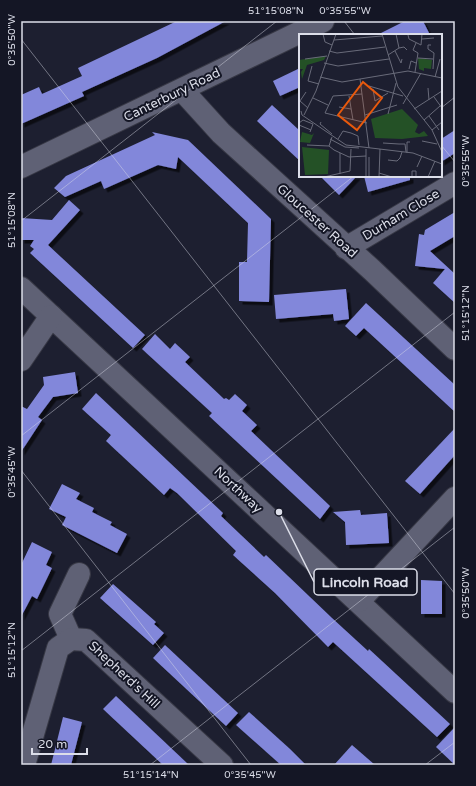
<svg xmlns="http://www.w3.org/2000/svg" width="476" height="786" font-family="'Varela Round',sans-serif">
<defs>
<filter id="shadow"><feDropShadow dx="3.5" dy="3.5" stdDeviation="0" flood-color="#0009"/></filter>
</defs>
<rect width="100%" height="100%" fill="#1d1f30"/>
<!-- building -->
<g fill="#8287da" filter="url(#shadow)">
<path d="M177 21H226L157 58 82 92 84 96 21 124V95L39 87 42 94 82 76 78 68Z"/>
<path d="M405 21H423L430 35H377Z"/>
<path d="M300 68V87L280 96 273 81Z"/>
<path d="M272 105 300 131V161L257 121Z"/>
<path d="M455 130V153L441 162V139Z"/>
<path d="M152 132 188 140 271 219 269 302 239 301V262H247L248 223 178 157 176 169 158 165 104 189 101 181 65 197 54 188 66 176 155 135Z"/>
<path d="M320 176H357L339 195Z"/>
<path d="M364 176H410V180L368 192Z"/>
<path d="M69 200 80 210 48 245 145 335 133 348 30 253 34 249 30 246 34 240H21V218L52 220Z"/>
<path d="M455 212V236L430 251 455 274V303L433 283 445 269 415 266 419 234 424 235 425 230Z"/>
<path d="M346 289 349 319 334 321 333 314 276 319 274 295Z"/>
<path d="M366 303 455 385V412L364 328 356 336 345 326Z"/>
<path d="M155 334 170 349 175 343 190 357 185 362 224 399 226 398 229 400 235 394 247 405 242 411 257 425 251 431 330 506 320 519 209 416 212 413 142 349Z"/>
<path d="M75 372 78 393 53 397 38 417 42 420 21 452V406L27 409 44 385 43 377Z"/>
<path d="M96 393 223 513 221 516 264 557 266 555 332 618 368 651 369 649 450 724 437 737 333 642 328 647 275 593 233 555 236 551 177 493 170 488 164 495 106 441 111 435 82 409Z"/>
<path d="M455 428V455L420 494 405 481Z"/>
<path d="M62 484 80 493 76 499 94 508 92 512 112 522 110 525 127 534 117 553 62 525 66 517 49 509Z"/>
<path d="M360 510 361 515 387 513 389 543 346 545 345 522 333 512Z"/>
<path d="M32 542 52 552 46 565 52 568 37 599 32 596 21 617V565Z"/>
<path d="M421 580 442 581V614H421Z"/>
<path d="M113 584 156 622 154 624 164 633 153 645 100 598Z"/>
<path d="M165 645 238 713 226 726 153 658Z"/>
<path d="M116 696 189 765H163L103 709Z"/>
<path d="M249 712 290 749 306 765H281L236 725Z"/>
<path d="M63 717 82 722 71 765H51Z"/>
<path d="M455 727V765L436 747Z"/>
<path d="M352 745 375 765H334Z"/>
</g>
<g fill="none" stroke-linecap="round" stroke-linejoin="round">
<defs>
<g id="minor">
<path d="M182 90 221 133 372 270 455 349"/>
<path d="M21 167 323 21"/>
<path d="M346 248 455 183"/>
<path d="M21 288 455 692"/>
<path d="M21 360 51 316"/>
<path d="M359 601 455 498"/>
<path d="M71 639 60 614 79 574"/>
<path d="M24 765 58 648 71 639 86 640 222 765"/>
</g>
</defs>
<!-- minor casing -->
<use href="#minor" stroke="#373845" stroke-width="24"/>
<!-- minor -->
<use href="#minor" stroke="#5f6175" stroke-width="22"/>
</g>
<!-- ticks -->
<path fill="none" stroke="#dcdee9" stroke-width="1" stroke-opacity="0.45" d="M344 21 355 35M21 39 455 594M441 108 455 97M441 145 455 162M21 221 277 21M21 436 354 176M21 470 251 765M21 651 455 312M150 765 455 527M425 765 455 742"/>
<g text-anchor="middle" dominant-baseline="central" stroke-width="4" stroke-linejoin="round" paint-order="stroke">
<!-- street labels -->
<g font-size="13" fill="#dcdee9" stroke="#141625">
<text transform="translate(172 95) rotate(-26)">Canterbury Road</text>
<text transform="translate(401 215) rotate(-31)">Durham Close</text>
<text transform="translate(317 221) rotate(42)">Gloucester Road</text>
<text transform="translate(238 490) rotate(43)">Northway</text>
<text transform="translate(124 675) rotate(43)">Shepherd's Hill</text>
</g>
</g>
<!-- overview -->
<g transform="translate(299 34)">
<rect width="143" height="143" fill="#1d1f30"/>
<path d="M27 22 25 26 8 31 3 45 2 38 4 35H0V26ZM119 24 133 26 132 35 125 34V37L120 35ZM103 75 119 91 116 98 120 100 125 97 129 102 103 105 76 104 72 85ZM3 98 13 101 15 99 11 109 1 108ZM3 113 30 116 29 140 6 141Z" fill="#245126"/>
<path fill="none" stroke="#696b7a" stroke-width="1" d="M24 0 26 8 33 11M83 0 99 53 133 96 143 118M97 0 100 14M109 1 110 5 122 11 123 0M123 5 135 4M35 6 83 2M132 11H129V15L135 19 134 35M30 17 38 19 86 13M96 17 102 29 103 25M89 21 100 14 105 13 108 16M119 24 134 25M6 25 28 22M25 29 39 32 90 25M13 32 9 47 20 50M110 35 112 27 117 29M116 38 119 19 114 16 117 9M21 43 43 48 109 37 143 44M136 43 141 25M61 45 70 114M70 52 104 62M129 54 130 66M74 55 76 67 89 59M7 58 1 67 9 74M34 62 63 60M50 62 54 86M135 63 143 74M14 64 29 71M104 70 122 39M40 73 52 75M115 75 143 57M2 77 3 81 47 111 114 119 143 130M26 79 68 89M26 79 34 62M89 80 97 49M5 81 17 57 37 0M66 81 98 71M130 82 140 96M125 86 141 72M22 88 21 90 33 100M0 89 4 86 14 90 11 98M0 91 12 96M133 96 143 88M33 103 30 112 35 116 50 123 67 122M31 105 46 113 60 114M39 105 44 97 52 99 59 102 60 111M123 107 138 110M84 109 100 110M100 110H106L107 118M8 111 30 112M41 119V140M108 119V108H111M70 123V143M89 126 98 127 101 124 103 118M118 133 123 122M80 139 93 143M25 143 51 137 52 115M67 143V115M80 143 81 115M113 143V137H117V143M129 143 136 127"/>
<path fill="#e8590c" fill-opacity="0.15" stroke="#e8590c" stroke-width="2" d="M64 48 83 64 58 96 39 81Z"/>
<rect width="143" height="143" fill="none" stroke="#dcdee9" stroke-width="2"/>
</g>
<!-- callouts -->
<path fill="none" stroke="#dcdee9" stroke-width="1.5" d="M279 512L314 582"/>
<circle fill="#dcdee9" stroke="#141625" stroke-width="1.5" cx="279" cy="512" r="4"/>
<rect fill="#141625" stroke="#dcdee9" stroke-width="1.5" x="314" y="569" width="103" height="26" rx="4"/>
<g font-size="14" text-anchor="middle" font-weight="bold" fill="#dcdee9">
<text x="365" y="587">Lincoln Road</text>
</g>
<!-- border -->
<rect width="476" height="786" fill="none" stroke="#141625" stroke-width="44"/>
<!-- scale -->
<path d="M32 748v6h55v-6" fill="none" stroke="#dcdee9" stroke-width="2"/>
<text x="38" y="748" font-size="12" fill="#dcdee9" stroke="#141625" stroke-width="3" paint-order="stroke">20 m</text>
<rect x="22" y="22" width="432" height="742" fill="none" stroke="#dcdee9" stroke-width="1.5"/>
<g font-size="10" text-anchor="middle" fill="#dcdee9">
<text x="276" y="14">51°15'08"N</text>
<text x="345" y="14">0°35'55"W</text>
<text transform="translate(11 40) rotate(-90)" y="4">0°35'50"W</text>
<text transform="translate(465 161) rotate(-90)" y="4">0°35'55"W</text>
<text transform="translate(11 220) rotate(-90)" y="4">51°15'08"N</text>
<text transform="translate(465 313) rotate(-90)" y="4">51°15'12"N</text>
<text transform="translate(11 472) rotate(-90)" y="4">0°35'45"W</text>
<text transform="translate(465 593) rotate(-90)" y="4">0°35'50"W</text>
<text transform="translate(11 650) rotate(-90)" y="4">51°15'12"N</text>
<text x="151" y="778">51°15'14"N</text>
<text x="250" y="778">0°35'45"W</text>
</g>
</svg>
